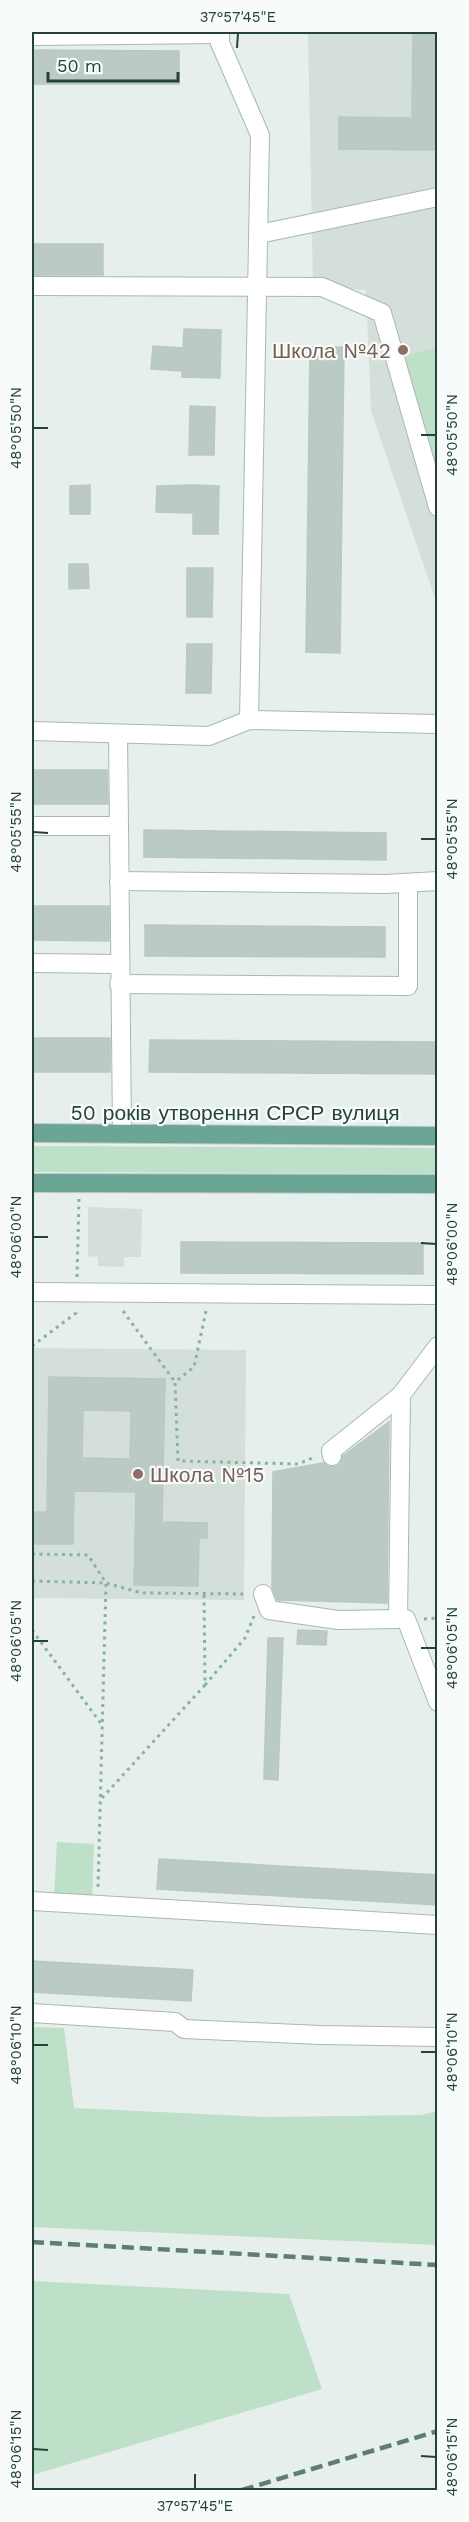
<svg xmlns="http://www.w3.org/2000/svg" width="469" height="2522" font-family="'Work Sans',sans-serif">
<rect width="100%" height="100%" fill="#e6efeb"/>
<!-- built -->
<g fill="#d4dfda">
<path d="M308 32H437V604L371 411 366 290 313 286Z"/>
<path d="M88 1207 142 1209 141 1257H124V1267L98 1266V1257L88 1256Z"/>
<path d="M32 1348 246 1350 244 1600 32 1598Z"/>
</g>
<!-- green -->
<g fill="#bfe0c8">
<path d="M437 347V507L395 359Z"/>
<path d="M32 1146 437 1148V1174L32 1172Z"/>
<path d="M57 1842 94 1844 92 1898 54 1897Z"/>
<path d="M32 2027 64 2028 74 2108 267 2117 422 2115 437 2111V2245L32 2227Z"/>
<path d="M32 2281 289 2294 322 2389 32 2475Z"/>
</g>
<!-- building -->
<g fill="#bbcac4" stroke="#b8c9c2" stroke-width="1.5" fill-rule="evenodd">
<path d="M413 32H438V150L339 149V117L412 118Z"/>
<path d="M32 50 179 51V84H32Z"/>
<rect x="32" y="244" width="71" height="31"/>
<path d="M184 329 221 330 220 378 182 377V371L151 369 153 346 183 348Z"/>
<path d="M310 347H344L340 653 306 652Z"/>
<path d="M190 406 215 407 214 455H189Z"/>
<path d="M90 485V514H70V486Z"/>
<path d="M194 485 219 486 218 534H193V513L156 512 157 486Z"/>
<path d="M69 564H88L89 588 69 589Z"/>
<path d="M187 568H213L212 617H187Z"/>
<path d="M187 644H212L211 693H186Z"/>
<path d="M32 770H107L108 804H32Z"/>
<path d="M144 830 386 833V860L144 857Z"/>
<path d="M32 906H109V941L32 940Z"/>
<path d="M145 925 385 927V957L145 956Z"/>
<rect x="32" y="1038" width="78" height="34"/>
<path d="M150 1040 438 1042V1074L149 1072Z"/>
<path d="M181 1242 423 1243V1274L181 1273Z"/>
<path d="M49 1377 165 1379 162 1522 207 1523V1538H199L198 1586 134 1585 136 1492 74 1491 73 1544H32V1512H47ZM83 1410 131 1411 130 1459 82 1458Z"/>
<path d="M389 1422 387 1603 277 1600 272 1587 273 1472 323 1463 335 1467 340 1464 343 1456Z"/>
<path d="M298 1630 327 1631 326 1645 297 1644Z"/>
<path d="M268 1638H283L278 1780 264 1779Z"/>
<path d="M159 1859 438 1875V1905L157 1889Z"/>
<path d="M32 1961 193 1970 191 2001 32 1992Z"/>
</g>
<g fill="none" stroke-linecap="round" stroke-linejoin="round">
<defs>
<g id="minor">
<path d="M220 32V43L260 135 249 720"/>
<path d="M32 36 220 34"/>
<path d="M259 234 438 197"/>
<path d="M32 286 322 287 382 313 438 507"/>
<path d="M32 731 209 736 249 720 438 724"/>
<path d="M118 734 119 826"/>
<path d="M32 826H119L122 1134"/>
<path d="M119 881 386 884 438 881"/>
<path d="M32 963 119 964"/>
<path d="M119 984 408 986V883"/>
<path d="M32 1292 438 1295"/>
<path d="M332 1456 331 1451 401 1395"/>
<path d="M263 1594 269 1610 338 1620 398 1619 401 1395 438 1346"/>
<path d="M406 1619 438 1702"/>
<path d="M32 1901 438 1925"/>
<path d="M32 2013 175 2022 184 2029 320 2035 438 2037"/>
</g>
<g id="major">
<path d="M32 1133 438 1136"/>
<path d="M32 1183 438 1184"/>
</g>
</defs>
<!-- minor casing -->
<use href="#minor" stroke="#a8b8b2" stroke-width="20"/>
<!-- major casing -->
<use href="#major" stroke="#c2cac8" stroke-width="20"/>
<!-- path -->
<g stroke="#86b3a5" stroke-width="3" stroke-dasharray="3 4.5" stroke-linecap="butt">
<path d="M77 1277 79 1199"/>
<path d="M123 1311 175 1382"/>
<path d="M206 1311 194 1367 175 1382 178 1461 298 1464 315 1457"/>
<path d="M32 1346 76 1313V1310"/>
<path d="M32 1554 88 1555 106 1583 142 1593 247 1594"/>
<path d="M32 1581 106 1583 98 1888"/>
<path d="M424 1619 438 1618"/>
<path d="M32 1630 102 1725"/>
<path d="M205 1685 245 1638 254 1616"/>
<path d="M102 1798 205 1685 204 1593"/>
</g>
<!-- minor -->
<use href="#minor" stroke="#fff" stroke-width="18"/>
<!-- major -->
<use href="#major" stroke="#6aa596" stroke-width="18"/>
<!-- rail -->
<g stroke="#5f7d75" stroke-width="4.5" stroke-dasharray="12 6" stroke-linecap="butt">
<path d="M32 2242 438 2265"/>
<path d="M242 2490 438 2431"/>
</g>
</g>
<!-- ticks -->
<path fill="none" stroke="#24423a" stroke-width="2" d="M237 48 238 33M33 428H48M421 435H436M33 832 48 833M421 839H436M33 1237H48M421 1243 436 1244M33 1641H48M421 1648H436M33 2045H48M421 2052H436M33 2449 48 2450M421 2456 436 2457M195 2489V2474"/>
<!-- markers -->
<g fill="#8d6e63" stroke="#f7fbf9" stroke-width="2">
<circle cx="403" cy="350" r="6"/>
<circle cx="138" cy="1474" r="6"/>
</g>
<g text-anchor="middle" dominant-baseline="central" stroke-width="4.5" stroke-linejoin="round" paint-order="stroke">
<!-- education labels -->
<g font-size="21" fill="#785e54" stroke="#f7fbf9" text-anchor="end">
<text x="391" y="350">Школа №42</text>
<text x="150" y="1474" text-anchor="start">Школа №15</text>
</g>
<!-- street labels -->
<g font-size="21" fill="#24423a" stroke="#f7fbf9">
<text x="235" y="1112">50 років утворення СРСР вулиця</text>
</g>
</g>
<!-- border -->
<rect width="469" height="2522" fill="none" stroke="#f7fbf9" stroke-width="66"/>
<!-- scale -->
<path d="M48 72v9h130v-9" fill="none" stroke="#24423a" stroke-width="3"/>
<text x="57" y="72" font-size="18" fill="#24423a" stroke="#f7fbf9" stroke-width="4.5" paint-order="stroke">50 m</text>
<rect x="33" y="33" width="403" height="2456" fill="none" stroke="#24423a" stroke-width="2"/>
<g font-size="15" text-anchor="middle" fill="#24423a">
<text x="238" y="22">37°57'45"E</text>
<text transform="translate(16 428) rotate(-90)" y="5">48°05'50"N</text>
<text transform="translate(452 435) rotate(-90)" y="5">48°05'50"N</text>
<text transform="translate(16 832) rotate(-90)" y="5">48°05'55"N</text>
<text transform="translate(452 839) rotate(-90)" y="5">48°05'55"N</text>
<text transform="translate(16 1237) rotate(-90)" y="5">48°06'00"N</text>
<text transform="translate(452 1244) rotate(-90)" y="5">48°06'00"N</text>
<text transform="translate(16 1641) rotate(-90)" y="5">48°06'05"N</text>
<text transform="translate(452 1648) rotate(-90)" y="5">48°06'05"N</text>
<text transform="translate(16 2045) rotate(-90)" y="5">48°06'10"N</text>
<text transform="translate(452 2052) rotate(-90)" y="5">48°06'10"N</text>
<text transform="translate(16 2449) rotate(-90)" y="5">48°06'15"N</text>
<text transform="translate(452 2457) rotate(-90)" y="5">48°06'15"N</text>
<text x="195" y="2511">37°57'45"E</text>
</g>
</svg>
